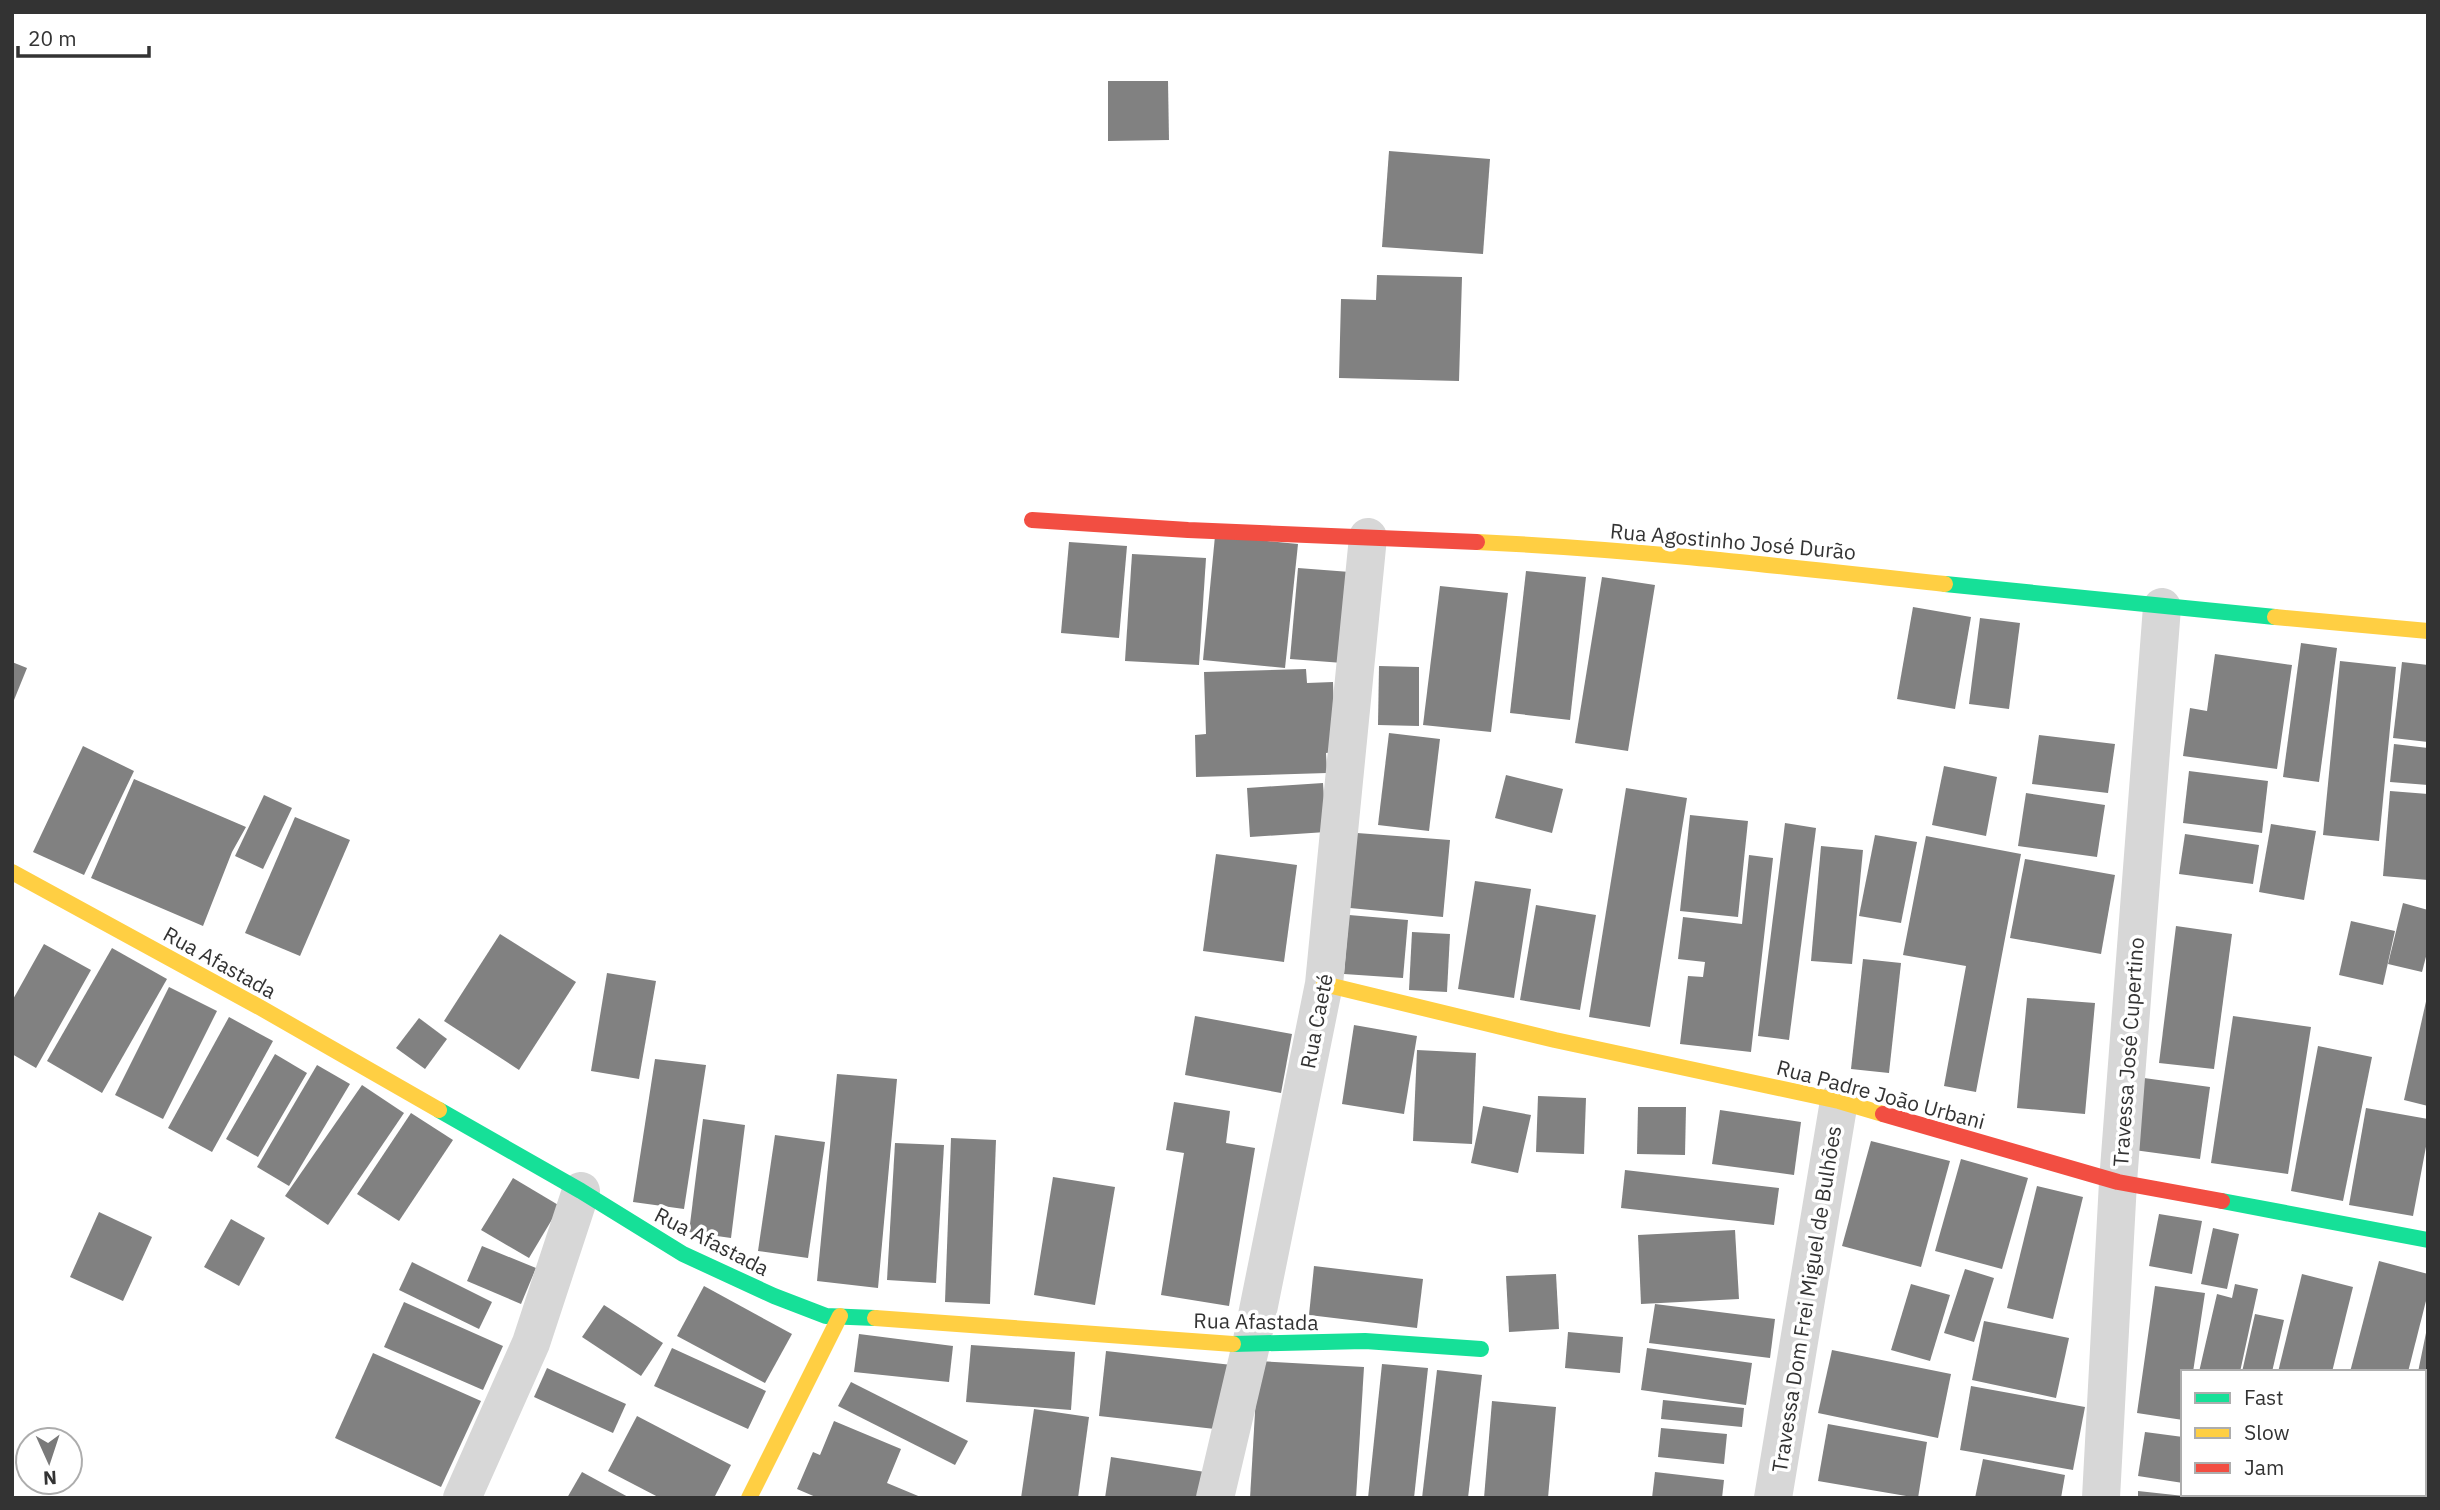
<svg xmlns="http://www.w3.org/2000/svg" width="2440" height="1510" font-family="'IBM Plex Sans',sans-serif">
<rect width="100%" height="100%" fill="#fff"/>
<!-- building -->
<g fill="#818181">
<path d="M1108 81H1168L1169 140 1108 141Z"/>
<path d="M1389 151 1490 159 1483 254 1382 247Z"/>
<path d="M1377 275 1462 277 1459 381 1339 378 1341 299 1376 300Z"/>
<path d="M1215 536 1298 544 1285 668 1203 660Z"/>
<path d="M1069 542 1127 546 1119 638 1061 633Z"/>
<path d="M1132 554 1206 558 1199 665 1125 661Z"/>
<path d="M1298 568 1350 572 1343 663 1290 659Z"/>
<path d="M1526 571 1586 577 1570 720 1510 713Z"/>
<path d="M1602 577 1655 585 1628 751 1575 743Z"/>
<path d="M1440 586 1508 593 1491 732 1423 725Z"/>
<path d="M1913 607 1971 617 1955 709 1897 699Z"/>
<path d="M1980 618 2020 623 2009 709 1969 704Z"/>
<path d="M2301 643 2337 648 2319 782 2283 777Z"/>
<path d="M2215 654 2292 665 2277 769 2183 756 2190 708 2207 711Z"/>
<path d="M2340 661 2396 667 2379 841 2323 835Z"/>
<path d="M12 662 27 668 12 705Z"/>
<path d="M2402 662 2428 665V742L2393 738Z"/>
<path d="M1379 666 1419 667V726L1378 725Z"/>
<path d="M1306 669 1307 683 1333 682 1335 752 1326 753 1327 773 1196 777 1195 735 1206 734 1204 672Z"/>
<path d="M1389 733 1440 739 1429 831 1378 825Z"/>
<path d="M2039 735 2115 744 2108 793 2032 784Z"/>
<path d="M2394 744 2428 748V785L2390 782Z"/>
<path d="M83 746 134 771 84 875 33 852Z"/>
<path d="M1944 766 1997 777 1986 836 1932 825Z"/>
<path d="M2189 771 2268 781 2262 833 2183 823Z"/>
<path d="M1506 775 1563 789 1552 833 1495 818Z"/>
<path d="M134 779 246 827 232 852 203 926 91 878Z"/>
<path d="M1323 783 1326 832 1250 837 1247 788Z"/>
<path d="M1626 788 1687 798 1650 1027 1589 1017Z"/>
<path d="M2390 791 2428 794V880L2383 876Z"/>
<path d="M2026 793 2105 805 2097 857 2018 846Z"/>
<path d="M264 795 292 808 263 869 235 856Z"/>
<path d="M1690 815 1748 821 1738 917 1680 911Z"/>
<path d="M295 817 350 840 300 956 245 933Z"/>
<path d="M1785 823 1816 828 1789 1040 1758 1036Z"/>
<path d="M2271 824 2316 831 2304 900 2259 892Z"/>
<path d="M1357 833 1450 840 1443 917 1350 908Z"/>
<path d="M2185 834 2259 845 2253 884 2179 874Z"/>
<path d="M1875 835 1917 842 1901 923 1859 916Z"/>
<path d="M1926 836 2021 854 1976 1092 1944 1086 1966 966 1903 955Z"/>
<path d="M1821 846 1863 850 1852 964 1811 961Z"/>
<path d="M1216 854 1297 865 1284 962 1203 951Z"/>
<path d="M1749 855 1773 858 1751 1052 1680 1044 1688 976 1703 977 1705 962 1678 959 1683 917 1742 924Z"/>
<path d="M2025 859 2115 875 2101 954 2010 938Z"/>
<path d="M1475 881 1531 889 1514 998 1458 989Z"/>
<path d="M2403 903 2428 910V949L2422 972 2388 964Z"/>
<path d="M1536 905 1596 915 1580 1010 1520 1000Z"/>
<path d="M1349 915 1408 920 1403 978 1344 974Z"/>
<path d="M2351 921 2395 931 2383 985 2339 975Z"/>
<path d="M2176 926 2232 934 2214 1069 2159 1063Z"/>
<path d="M1412 932 1450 934 1447 992 1409 990Z"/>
<path d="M500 934 576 982 519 1070 444 1021Z"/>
<path d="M44 944 91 970 36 1068 12 1054V1001Z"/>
<path d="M112 948 167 979 102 1093 47 1061Z"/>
<path d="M1863 959 1901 963 1889 1073 1851 1069Z"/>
<path d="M607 973 656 981 639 1079 591 1071Z"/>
<path d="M169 987 217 1011 163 1119 115 1095Z"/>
<path d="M2427 997H2428V1106L2404 1100Z"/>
<path d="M2027 998 2095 1003 2085 1114 2017 1108Z"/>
<path d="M1195 1016 1292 1034 1281 1093 1185 1075Z"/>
<path d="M2233 1016 2311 1027 2288 1174 2211 1163Z"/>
<path d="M229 1017 273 1041 212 1152 168 1128Z"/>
<path d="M419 1018 447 1039 425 1069 396 1048Z"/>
<path d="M1354 1025 1417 1036 1404 1114 1342 1104Z"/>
<path d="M2318 1046 2372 1057 2343 1201 2291 1191Z"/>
<path d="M1417 1050 1476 1053 1472 1144 1413 1141Z"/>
<path d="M275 1054 307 1073 258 1157 226 1139Z"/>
<path d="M655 1059 706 1065 684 1209 633 1202Z"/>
<path d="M317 1065 350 1084 289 1186 257 1167Z"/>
<path d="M837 1074 897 1079 878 1288 817 1281Z"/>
<path d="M2144 1078 2210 1087 2200 1159 2134 1150Z"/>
<path d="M362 1085 404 1113 328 1225 285 1196Z"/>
<path d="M1538 1096 1586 1098 1584 1154 1536 1152Z"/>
<path d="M1174 1102 1230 1111 1226 1143 1255 1148 1229 1306 1161 1295 1184 1153 1166 1150Z"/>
<path d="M1483 1106 1531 1115 1518 1173 1471 1163Z"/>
<path d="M1638 1107H1686L1685 1155 1637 1154Z"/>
<path d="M2366 1108 2428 1119V1136L2413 1216 2349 1205Z"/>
<path d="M1720 1110 1801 1122 1794 1175 1712 1164Z"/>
<path d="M411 1113 453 1140 399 1221 357 1194Z"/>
<path d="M703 1119 745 1125 731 1238 689 1232Z"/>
<path d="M775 1135 825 1142 808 1258 758 1251Z"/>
<path d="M951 1138 996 1140 990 1304 945 1302Z"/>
<path d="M1871 1141 1950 1161 1921 1267 1842 1246Z"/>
<path d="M895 1143 944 1145 936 1283 887 1280Z"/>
<path d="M1961 1159 2028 1178 2002 1269 1935 1251Z"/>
<path d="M1625 1170 1779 1188 1774 1225 1621 1208Z"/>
<path d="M1053 1177 1115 1187 1095 1305 1034 1295Z"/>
<path d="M513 1178 560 1206 529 1258 481 1230Z"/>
<path d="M2037 1186 2083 1197 2053 1319 2007 1308Z"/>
<path d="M99 1212 152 1237 123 1301 70 1277Z"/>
<path d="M2159 1214 2202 1221 2192 1274 2149 1266Z"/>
<path d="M231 1219 265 1238 239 1286 204 1267Z"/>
<path d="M2213 1228 2239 1234 2227 1289 2201 1284Z"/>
<path d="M1735 1230 1739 1299 1641 1304 1638 1235Z"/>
<path d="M482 1246 536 1268 521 1304 467 1281Z"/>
<path d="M2379 1261 2428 1274V1293L2408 1372H2350Z"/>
<path d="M412 1262 492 1302 479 1329 399 1290Z"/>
<path d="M1314 1266 1423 1279 1417 1328 1309 1315Z"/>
<path d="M1965 1269 1994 1278 1974 1342 1944 1333Z"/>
<path d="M1556 1274 1559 1329 1509 1332 1506 1276Z"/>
<path d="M2302 1274 2353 1287 2332 1372H2278Z"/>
<path d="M1911 1284 1950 1295 1930 1361 1891 1350Z"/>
<path d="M2235 1284 2258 1289 2240 1372H2199L2217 1294 2232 1298Z"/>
<path d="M704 1286 792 1334 765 1383 677 1336Z"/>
<path d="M2155 1286 2205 1293 2193 1372H2183V1420L2137 1413Z"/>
<path d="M404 1302 503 1346 483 1390 384 1347Z"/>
<path d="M1655 1304 1775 1319 1770 1358 1649 1343Z"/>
<path d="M604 1305 663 1343 641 1376 582 1337Z"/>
<path d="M2255 1314 2284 1320 2272 1372H2242Z"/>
<path d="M1984 1321 2069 1338 2056 1398 1972 1380Z"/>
<path d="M2427 1328H2428V1412L2424 1411V1372H2418Z"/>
<path d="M1568 1332 1623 1337 1620 1373 1565 1368Z"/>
<path d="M859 1334 953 1346 949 1382 854 1372Z"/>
<path d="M971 1345 1075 1352 1071 1410 966 1402Z"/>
<path d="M672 1348 766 1391 748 1429 654 1386Z"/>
<path d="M1647 1348 1752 1363 1746 1405 1641 1390Z"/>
<path d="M1832 1350 1951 1374 1938 1438 1818 1413Z"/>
<path d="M1106 1351 1232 1365 1224 1430 1099 1416Z"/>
<path d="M373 1353 481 1401 441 1487 335 1438Z"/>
<path d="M1258 1361 1364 1367 1356 1498H1250Z"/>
<path d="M1382 1364 1428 1368 1414 1498H1368Z"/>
<path d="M547 1368 626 1404 613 1433 534 1397Z"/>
<path d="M1437 1370 1482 1375 1468 1498H1422Z"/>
<path d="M851 1382 968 1441 955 1465 838 1406Z"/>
<path d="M1971 1386 2085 1407 2073 1470 1960 1450Z"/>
<path d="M1663 1400 1744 1408 1742 1427 1661 1419Z"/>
<path d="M1492 1401 1556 1407 1548 1498H1484Z"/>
<path d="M1034 1409 1089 1417 1078 1498H1021Z"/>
<path d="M637 1416 731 1465 714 1498H660L608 1471Z"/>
<path d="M834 1421 901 1449 887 1483 923 1498H818L797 1489 813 1452 820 1455Z"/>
<path d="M1828 1424 1927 1442 1918 1498 1818 1481Z"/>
<path d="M1661 1428 1727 1434 1724 1464 1658 1457Z"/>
<path d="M2145 1432 2183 1437V1483L2138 1476Z"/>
<path d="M1111 1457 1205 1472 1201 1498H1105Z"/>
<path d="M1983 1459 2065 1475 2061 1498H1975Z"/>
<path d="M582 1472 630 1498H567Z"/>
<path d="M1655 1472 1724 1480 1722 1498H1652Z"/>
<path d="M2138 1491 2184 1496V1498H2138Z"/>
<path d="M2424 1492H2428V1498H2399V1494H2424Z"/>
</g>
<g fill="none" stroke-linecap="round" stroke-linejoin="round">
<!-- street -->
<g stroke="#d7d7d7" stroke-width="38">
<path d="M462 1498 531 1343 581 1191"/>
<path d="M1215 1498 1251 1345 1324 984 1368 537"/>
<path d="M1773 1498 1839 1101"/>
<path d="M2101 1498 2118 1182 2162 607"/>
</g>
<!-- fast -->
<g stroke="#16e098" stroke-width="16">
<path d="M1945 584 2275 617"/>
<path d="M439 1110 581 1191 683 1254 774 1296 826 1316 875 1318"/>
<path d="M2222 1201 2428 1240"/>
<path d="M1233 1344 1365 1341 1481 1349"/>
</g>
<!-- slow -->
<g stroke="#ffcf43" stroke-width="16">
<path d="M1477 542C1634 549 1789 567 1945 584"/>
<path d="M2275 617 2428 631"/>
<path d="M12 872 261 1008 439 1110"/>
<path d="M1324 984 1555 1040 1839 1101 1883 1114"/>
<path d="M875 1318 1233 1344"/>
<path d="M749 1498 840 1316"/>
</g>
<!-- jam -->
<g stroke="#f24e42" stroke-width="16">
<path d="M1032 520 1188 530 1477 542"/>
<path d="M1883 1114 2118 1182 2222 1201"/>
</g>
</g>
<g text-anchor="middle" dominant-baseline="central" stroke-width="7" stroke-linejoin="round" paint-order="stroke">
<!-- street labels -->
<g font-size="21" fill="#333" stroke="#fff">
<text transform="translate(1733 541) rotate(5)">Rua Agostinho José Durão</text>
<text transform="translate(220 962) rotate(29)">Rua Afastada</text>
<text transform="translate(1316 1021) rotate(-79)">Rua Caeté</text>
<text transform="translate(2128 1052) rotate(-86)">Travessa José Cupertino</text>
<text transform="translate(1881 1094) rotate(15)">Rua Padre João Urbani</text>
<text transform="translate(712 1241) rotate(27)">Rua Afastada</text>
<text transform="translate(1806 1299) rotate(-81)">Travessa Dom Frei Miguel de Bulhões</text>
<text transform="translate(1256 1321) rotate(1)">Rua Afastada</text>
</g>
</g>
<!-- border -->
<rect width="2440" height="1510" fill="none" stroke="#333333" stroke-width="28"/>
<!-- legend -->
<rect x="2181" y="1370" width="245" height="126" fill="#ffffff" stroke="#adadad" stroke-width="2"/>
<rect x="2195" y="1393" width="35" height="10" fill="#16e098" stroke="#adadad" stroke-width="2"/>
<text x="2244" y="1405" font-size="21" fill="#333333">Fast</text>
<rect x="2195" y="1428" width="35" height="10" fill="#ffcf43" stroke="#adadad" stroke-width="2"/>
<text x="2244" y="1440" font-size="21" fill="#333333">Slow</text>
<rect x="2195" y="1463" width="35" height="10" fill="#f24e42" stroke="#adadad" stroke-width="2"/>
<text x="2244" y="1475" font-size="21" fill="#333333">Jam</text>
<!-- north arrow -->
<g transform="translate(49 1461) rotate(177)"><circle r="33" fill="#ffffff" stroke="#adadad" stroke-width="2"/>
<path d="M0-5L12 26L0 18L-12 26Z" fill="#7a7a7a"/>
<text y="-10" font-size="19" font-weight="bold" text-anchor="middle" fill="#333333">N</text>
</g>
<!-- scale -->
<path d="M18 46v10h131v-10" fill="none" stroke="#333333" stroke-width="3.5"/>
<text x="28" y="46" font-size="21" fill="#333333" stroke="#ffffff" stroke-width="5" paint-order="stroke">20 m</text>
</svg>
